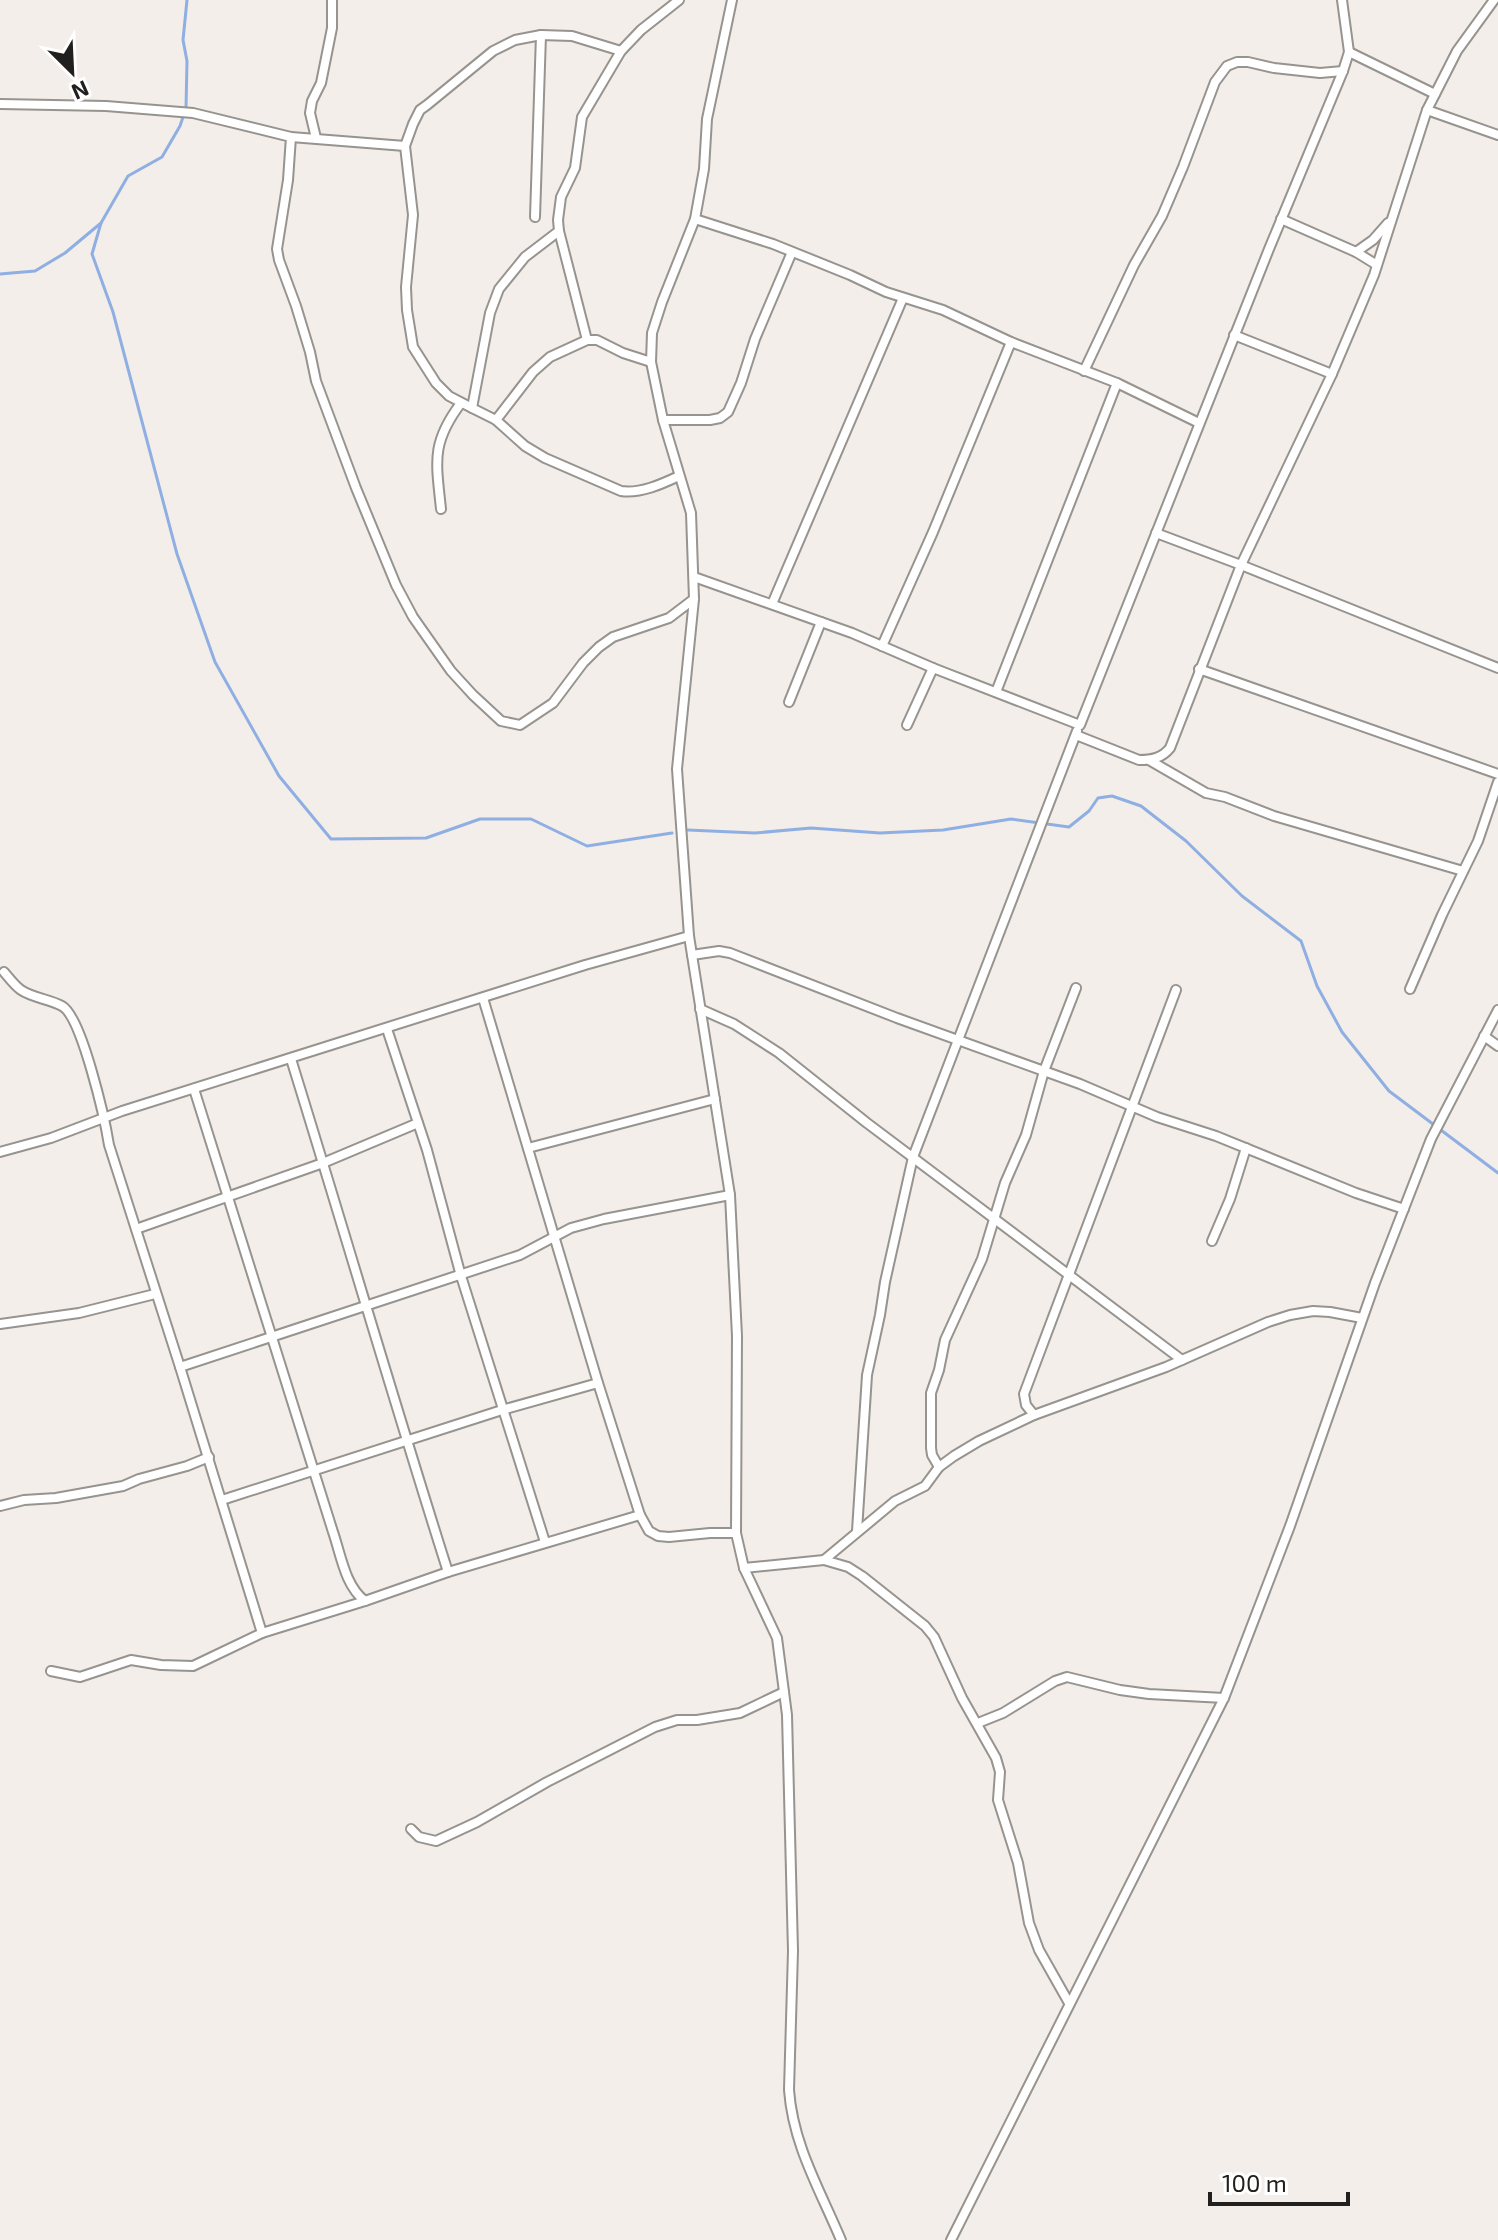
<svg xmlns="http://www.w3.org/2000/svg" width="1498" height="2240" font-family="'Exo 2',sans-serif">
<rect width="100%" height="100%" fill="#f3eee9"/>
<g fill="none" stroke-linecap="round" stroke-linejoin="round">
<!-- stream -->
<g stroke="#8fafe3" stroke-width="3">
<path d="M101 223 92 254 113 312 177 554 215 662 279 776 331 839 426 838 480 819H531L587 846 672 833"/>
<path d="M0 274 35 271 65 253 101 223 128 176 162 157 180 126 186 108 187 61 183 40 187 0"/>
<path d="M688 830 755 833 811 828 880 833 943 830 1011 819 1069 827 1089 811 1098 798 1112 796 1141 806 1186 841 1242 896 1301 941 1317 986 1342 1032 1389 1091 1498 1173"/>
</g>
<defs>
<g id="minor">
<path d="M679 0 641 30 621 51 582 117 575 168 561 197 558 220 559 231 525 257 499 289 490 313 472 408 496 420 525 446 545 458 621 491C640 494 662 484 679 476"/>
<path d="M732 0 707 119 704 169 695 219 662 302 652 333 651 362 663 420 691 513 694 599 677 769 689 936 730 1195 737 1336 736 1533 744 1568 777 1638 787 1715 793 1951 789 2090C793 2145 820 2190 841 2240"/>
<path d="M1349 52 1435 94"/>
<path d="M0 104 106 106 193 113 291 137 288 180 277 249 279 260 296 306 310 352 316 381 356 488 396 585 413 617 451 671 473 695 501 721 520 725 553 703 583 663 599 647 613 637 669 618 694 599"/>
<path d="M1427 110 1498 135"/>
<path d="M291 137 405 146"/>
<path d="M316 138 310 113 312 101 321 83 332 28V0"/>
<path d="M535 217 541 35"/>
<path d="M695 219 773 244 850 275 886 292 943 310 1011 342 1117 383 1199 423"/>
<path d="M1281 219 1356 252 1377 265"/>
<path d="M559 231 587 340"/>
<path d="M1356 252 1373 240 1388 223"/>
<path d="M1234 335 1332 374"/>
<path d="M1084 371 1134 265 1162 216 1183 167 1215 82 1227 66 1237 62H1248L1274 68 1320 73 1343 71"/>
<path d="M472 408 449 396 436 383 413 347 407 310 406 287 413 215 405 146 413 124 420 110 427 105 493 51 515 40 541 35 572 36 621 51"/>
<path d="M496 420 533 372 550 357 587 340H597L623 353 651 362"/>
<path d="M663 420H710L720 418 728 412 741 383 755 339 792 252"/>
<path d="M441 509C436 461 431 443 461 403"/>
<path d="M1156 533 1241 565 1498 668"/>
<path d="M694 577 852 633 933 668 1080 725 1269 249 1343 71 1349 52 1342 0"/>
<path d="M772 604 903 298"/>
<path d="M882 646 933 532 1011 342"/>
<path d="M1199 669 1498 774"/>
<path d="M996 692 1117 383"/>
<path d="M789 702 821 622"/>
<path d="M907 725 933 668"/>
<path d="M1076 735 1139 760C1152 760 1162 758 1170 748L1241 565 1332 374 1374 275 1427 110 1457 51 1494 0"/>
<path d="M1149 760 1206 793 1225 797 1274 816 1463 871"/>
<path d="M692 955 719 951 730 953 897 1018 1080 1084 1157 1117 1216 1136 1356 1193 1404 1209"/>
<path d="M4 972C9 978 15 986 21 990 33 998 49 999 62 1006 82 1017 105 1120 109 1145L180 1367 262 1633 365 1601 448 1572 640 1515 649 1531 658 1536 669 1537 710 1533H736"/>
<path d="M1410 989 1442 915 1478 841 1498 782"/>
<path d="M483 998 598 1383 640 1515"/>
<path d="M700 1009 734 1024 779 1053 867 1123 1182 1360"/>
<path d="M387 1029 427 1150 461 1276 545 1542"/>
<path d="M1484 1036 1498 1046"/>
<path d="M291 1059C344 1230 394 1402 448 1572"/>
<path d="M194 1089 333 1532C341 1555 345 1586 365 1601"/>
<path d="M528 1148 715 1099"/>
<path d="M0 1152 51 1138 122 1111 585 965 689 936"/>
<path d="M136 1229 323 1163 418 1123"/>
<path d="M1212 1241 1230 1199 1246 1148"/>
<path d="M0 1324 79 1313 155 1294"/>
<path d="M180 1367 520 1255 571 1228 604 1219 730 1195"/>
<path d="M1034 1415 1026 1405 1024 1394 1176 990"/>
<path d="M939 1467 932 1455 931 1448V1393L939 1370 945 1340 982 1259 1005 1183 1026 1135 1044 1071 1076 988"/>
<path d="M222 1500 502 1410 598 1383"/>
<path d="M0 1506 24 1500 56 1498 123 1486 139 1479 187 1466 209 1457"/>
<path d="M857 1531 867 1375 880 1315 885 1282 913 1157 1077 731"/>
<path d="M824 1560 848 1567 862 1576 925 1626 934 1637 962 1698 996 1758 1000 1772 998 1800 1018 1863 1029 1923 1039 1950 1069 2003"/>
<path d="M744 1568 824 1560 895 1501 925 1486 939 1467 954 1456 979 1441 1034 1415 1166 1367 1268 1322 1290 1315 1313 1311 1330 1312 1362 1318"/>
<path d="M51 1671 80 1677 131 1660 161 1665 193 1666 262 1633"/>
<path d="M978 1723 1003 1713 1055 1681 1067 1677 1120 1690 1149 1694 1224 1698"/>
<path d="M411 1829 419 1837 436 1841 477 1822 547 1782 655 1727 677 1720H697L740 1713 784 1692"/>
<path d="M951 2240 1224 1698 1290 1526 1375 1283 1431 1139 1498 1010"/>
</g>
</defs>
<!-- minor casing -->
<use href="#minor" stroke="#97938e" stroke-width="12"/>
<!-- minor -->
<use href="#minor" stroke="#fff" stroke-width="8"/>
</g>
<!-- north arrow -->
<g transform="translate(72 72) rotate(156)" stroke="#ffffff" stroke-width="6" paint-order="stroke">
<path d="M0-6L14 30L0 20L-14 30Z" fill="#21201e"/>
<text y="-12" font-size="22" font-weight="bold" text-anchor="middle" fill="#21201e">N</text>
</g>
<!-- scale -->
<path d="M1210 2192v12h138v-12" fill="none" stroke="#21201e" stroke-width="4"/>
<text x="1222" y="2192" font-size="24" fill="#21201e" stroke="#ffffff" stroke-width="6" paint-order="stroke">100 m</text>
</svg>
